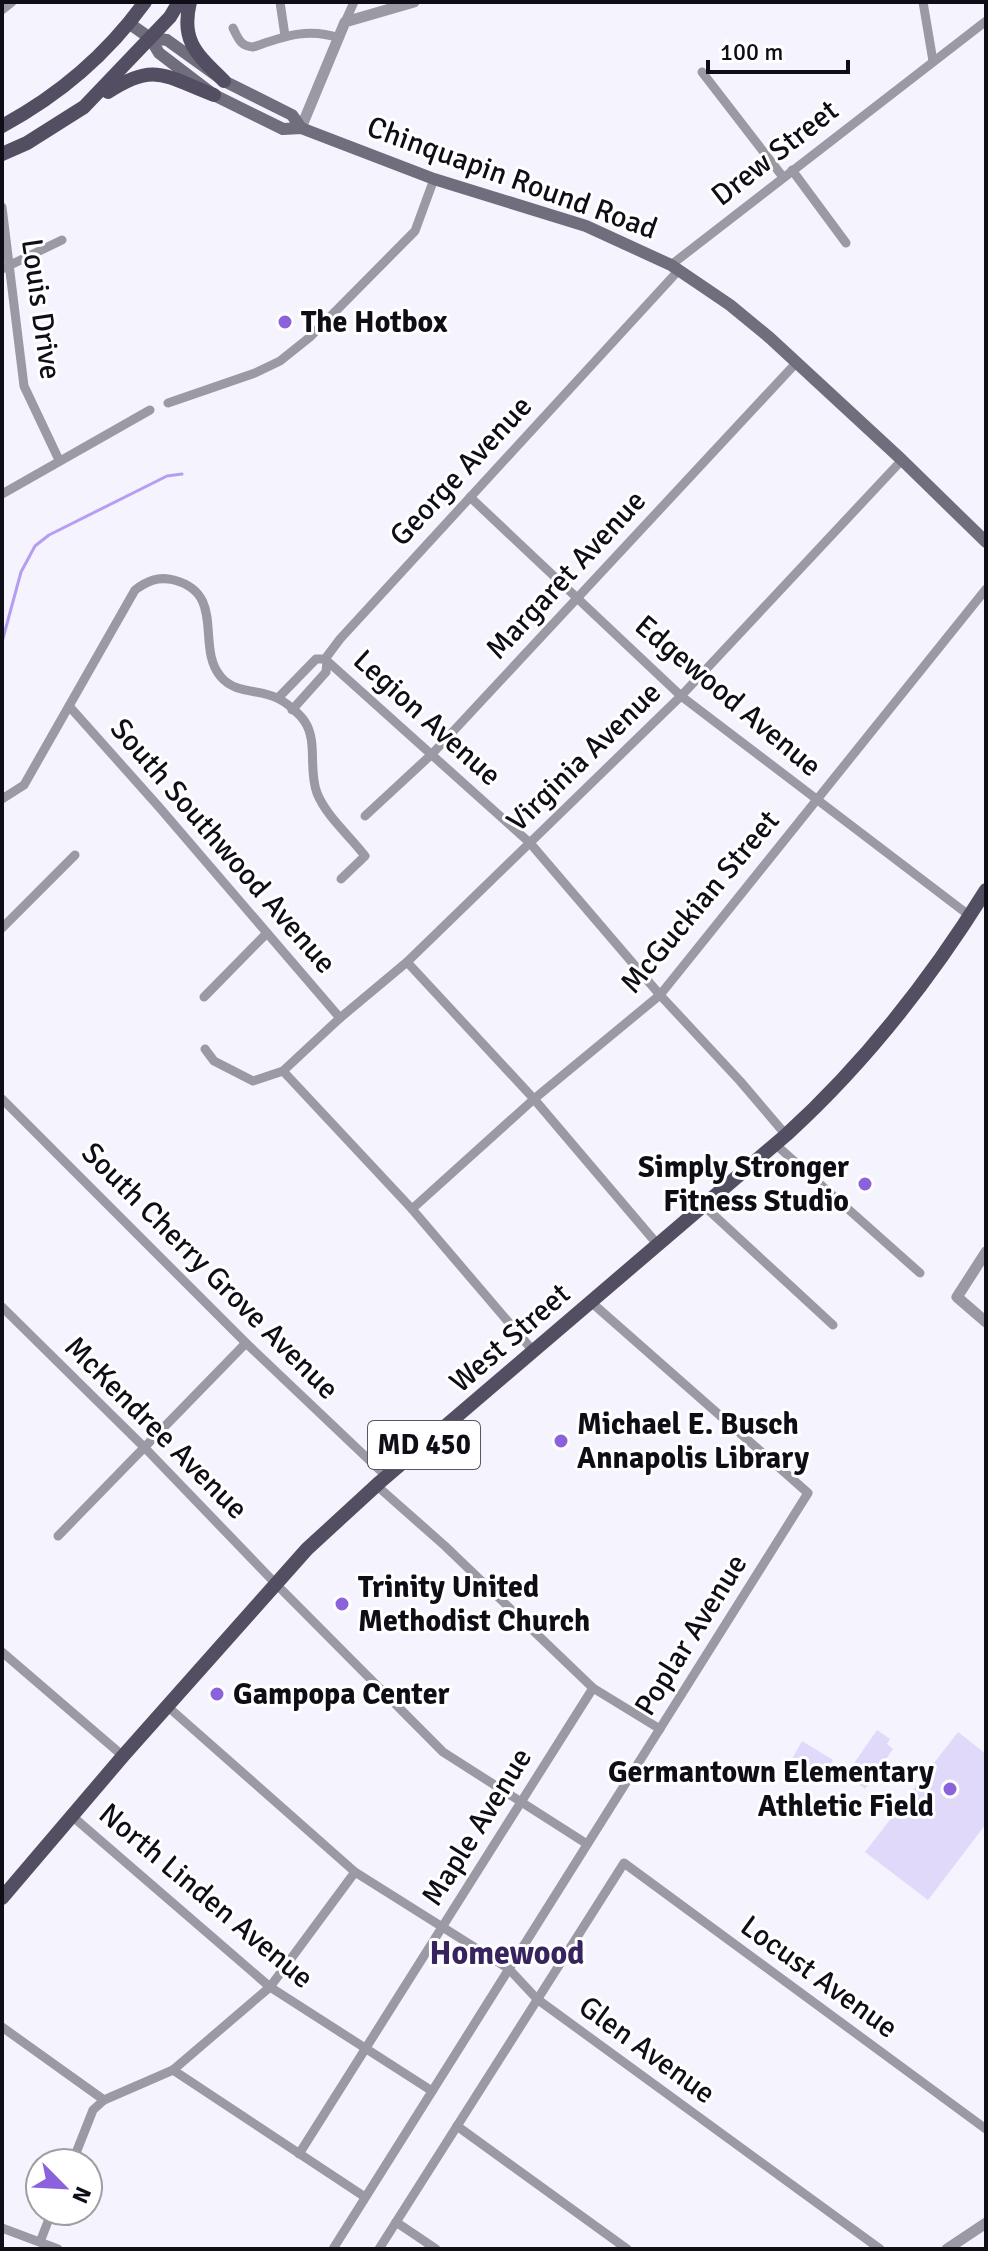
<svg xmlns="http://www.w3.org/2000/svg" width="988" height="2251" font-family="Signika,sans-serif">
<rect width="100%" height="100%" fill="#f5f3fe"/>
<!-- green -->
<g fill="#e1d9fa">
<path d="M877 1730 890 1739 887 1744 893 1749 865 1789 846 1775Z"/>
<path d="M958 1732 986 1754V1824L928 1900 865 1852Z"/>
<path d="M802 1741 833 1760 821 1778 791 1761Z"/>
</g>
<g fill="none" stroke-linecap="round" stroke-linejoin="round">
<!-- stream -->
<path stroke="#b59ef0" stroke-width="3" d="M2 642 21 572 35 546 49 535 167 476 182 474"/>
<!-- minor -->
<g stroke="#9b99a4" stroke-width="9">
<path d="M280 2 285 36"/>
<path d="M923 2 933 61"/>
<path d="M2 10 12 2"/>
<path d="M345 22 354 2"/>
<path d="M233 28C238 38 240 46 253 47 283 37 307 27 339 38"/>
<path d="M702 72 783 177"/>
<path d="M792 170 846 243"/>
<path d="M2 207 24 386 59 460"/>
<path d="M671 265 986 21"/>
<path d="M2 269 62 240"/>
<path d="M168 403 255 373 280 361 310 337 415 231 434 179"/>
<path d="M2 494 150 410"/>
<path d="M470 497 681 696 970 916"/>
<path d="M325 659 530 843 660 995 740 1081 786 1135"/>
<path d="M278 698 316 659H325L340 639 678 271"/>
<path d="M69 706 159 807 340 1018"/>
<path d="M292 710 326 672 327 661"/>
<path d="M2 799 24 785 135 590C147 581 158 576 174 580 227 594 195 647 221 677 235 694 260 689 277 698 286 702 300 714 305 722 318 742 308 770 317 793 326 816 350 836 365 856L341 879"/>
<path d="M365 816 432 754 797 362"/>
<path d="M2 928 75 855"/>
<path d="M407 962 534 1099 658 1245"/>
<path d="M204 997 267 933"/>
<path d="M205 1049 214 1061 253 1081 283 1071 340 1018 407 962 681 696 902 460"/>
<path d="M283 1071 412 1209 534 1352"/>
<path d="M2 1099 246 1343 386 1476"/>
<path d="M775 1144 920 1273"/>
<path d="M704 1206 833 1325"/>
<path d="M412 1209 534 1099 660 995 986 589"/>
<path d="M2 1307 146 1449 275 1583 443 1752 587 1844"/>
<path d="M376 1485 445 1546 593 1688 660 1729"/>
<path d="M58 1536 246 1343"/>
<path d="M2 1652 123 1756"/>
<path d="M167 1706 355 1872 509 1969 537 1999 880 2249"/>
<path d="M72 1816 270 1987 432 2091"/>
<path d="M2 2027 104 2100 173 2070 270 1987 355 1872"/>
<path d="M173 2070 365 2197"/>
<path d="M457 2126 627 2249"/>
<path d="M299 2154 593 1688"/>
<path d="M72 2163 93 2110 104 2100"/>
<path d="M396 2222 436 2249"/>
<path d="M2 2228 58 2249"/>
<path d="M40 2242 52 2211"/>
<path d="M333 2249 808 1493 591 1302"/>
<path d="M379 2249 624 1863 986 2129"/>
</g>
<!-- tertiary -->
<g stroke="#9b99a4" stroke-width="11">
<path d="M301 128 345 22 414 2"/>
<path d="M986 1252 957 1297 986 1322"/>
<path d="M947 2249 986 2223"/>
</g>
<!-- secondary -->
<g stroke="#706d7d" stroke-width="12">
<path d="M130 24 150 38 159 53 214 95 283 129 301 128 434 179 586 226 671 265 730 305 770 338 902 460 986 542"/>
<path d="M150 38 167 40 224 81 292 115 301 128"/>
</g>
<!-- primary -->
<g stroke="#534e61" stroke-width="14">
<path d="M190 2C180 42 198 55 224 81"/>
<path d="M108 92C155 61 166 77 214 95"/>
<path d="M2 126C58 96 108 53 145 2"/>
<path d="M2 154 27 143 84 107 170 17 179 2"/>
<path d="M2 1898 123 1756 307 1549 380 1482 786 1135C864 1064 930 980 986 890"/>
</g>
</g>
<!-- markers -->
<g fill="#8b62dc" stroke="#fff" stroke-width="3">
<circle cx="285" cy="322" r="8"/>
<circle cx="865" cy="1184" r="8"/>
<circle cx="561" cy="1441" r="8"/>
<circle cx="342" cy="1604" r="8"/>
<circle cx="217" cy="1694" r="8"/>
<circle cx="950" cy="1789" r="8"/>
</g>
<g text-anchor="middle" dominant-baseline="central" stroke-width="6" stroke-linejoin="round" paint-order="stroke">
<!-- shield labels -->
<rect fill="#fff" stroke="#57565c" stroke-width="2" x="368" y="1421" width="112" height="48" rx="6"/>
<g font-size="28" font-weight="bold" fill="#0f0d16">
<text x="424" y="1445">MD 450</text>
</g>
<!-- street labels -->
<g font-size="30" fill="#0f0d16" stroke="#fff">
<text transform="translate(775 153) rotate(-38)">Drew Street</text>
<text transform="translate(512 178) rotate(20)">Chinquapin Round Road</text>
<text transform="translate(41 309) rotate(82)">Louis Drive</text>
<text transform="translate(461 471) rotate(-47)">George Avenue</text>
<text transform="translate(566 575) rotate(-47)">Margaret Avenue</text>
<text transform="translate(728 696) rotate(40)">Edgewood Avenue</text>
<text transform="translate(427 718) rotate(42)">Legion Avenue</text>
<text transform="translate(584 757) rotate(-44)">Virginia Avenue</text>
<text transform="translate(223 846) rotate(49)">South Southwood Avenue</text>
<text transform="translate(700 902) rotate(-50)">McGuckian Street</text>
<text transform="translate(210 1271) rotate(45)">South Cherry Grove Avenue</text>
<text transform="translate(510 1338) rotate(-41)">West Street</text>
<text transform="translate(156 1428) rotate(45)">McKendree Avenue</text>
<text transform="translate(691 1635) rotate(-58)">Poplar Avenue</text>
<text transform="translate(477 1827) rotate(-58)">Maple Avenue</text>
<text transform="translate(206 1896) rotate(40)">North Linden Avenue</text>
<text transform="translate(819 1977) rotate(36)">Locust Avenue</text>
<text transform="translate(647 2050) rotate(36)">Glen Avenue</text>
</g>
<!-- poi labels -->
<g font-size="30" font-weight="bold" fill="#0f0d16" stroke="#fff" text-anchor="start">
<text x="301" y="322">The Hotbox</text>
<text x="849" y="1167" text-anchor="end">Simply Stronger<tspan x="849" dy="34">Fitness Studio</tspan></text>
<text x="577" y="1424">Michael E. Busch<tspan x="577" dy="34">Annapolis Library</tspan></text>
<text x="358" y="1587">Trinity United<tspan x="358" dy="34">Methodist Church</tspan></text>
<text x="233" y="1694">Gampopa Center</text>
<text x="934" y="1772" text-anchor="end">Germantown Elementary<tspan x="934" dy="34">Athletic Field</tspan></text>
</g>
<!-- neighbourhood labels -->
<g font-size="32" font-weight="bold" fill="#37235d" stroke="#fff">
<text x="507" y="1953">Homewood</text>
</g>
</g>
<!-- border -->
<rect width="988" height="2251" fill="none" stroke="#0f0d16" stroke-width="8"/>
<!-- north arrow -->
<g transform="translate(64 2187) rotate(114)"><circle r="38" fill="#ffffff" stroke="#9f9ea2" stroke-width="2"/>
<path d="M0-6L14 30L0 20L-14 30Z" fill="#8b62dc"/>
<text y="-12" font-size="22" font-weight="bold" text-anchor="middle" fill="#0f0d16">N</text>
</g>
<!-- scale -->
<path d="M708 60v12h140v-12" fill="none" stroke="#0f0d16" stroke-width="4"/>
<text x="720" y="60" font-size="24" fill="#0f0d16" stroke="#ffffff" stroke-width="6" paint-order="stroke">100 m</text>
</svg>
